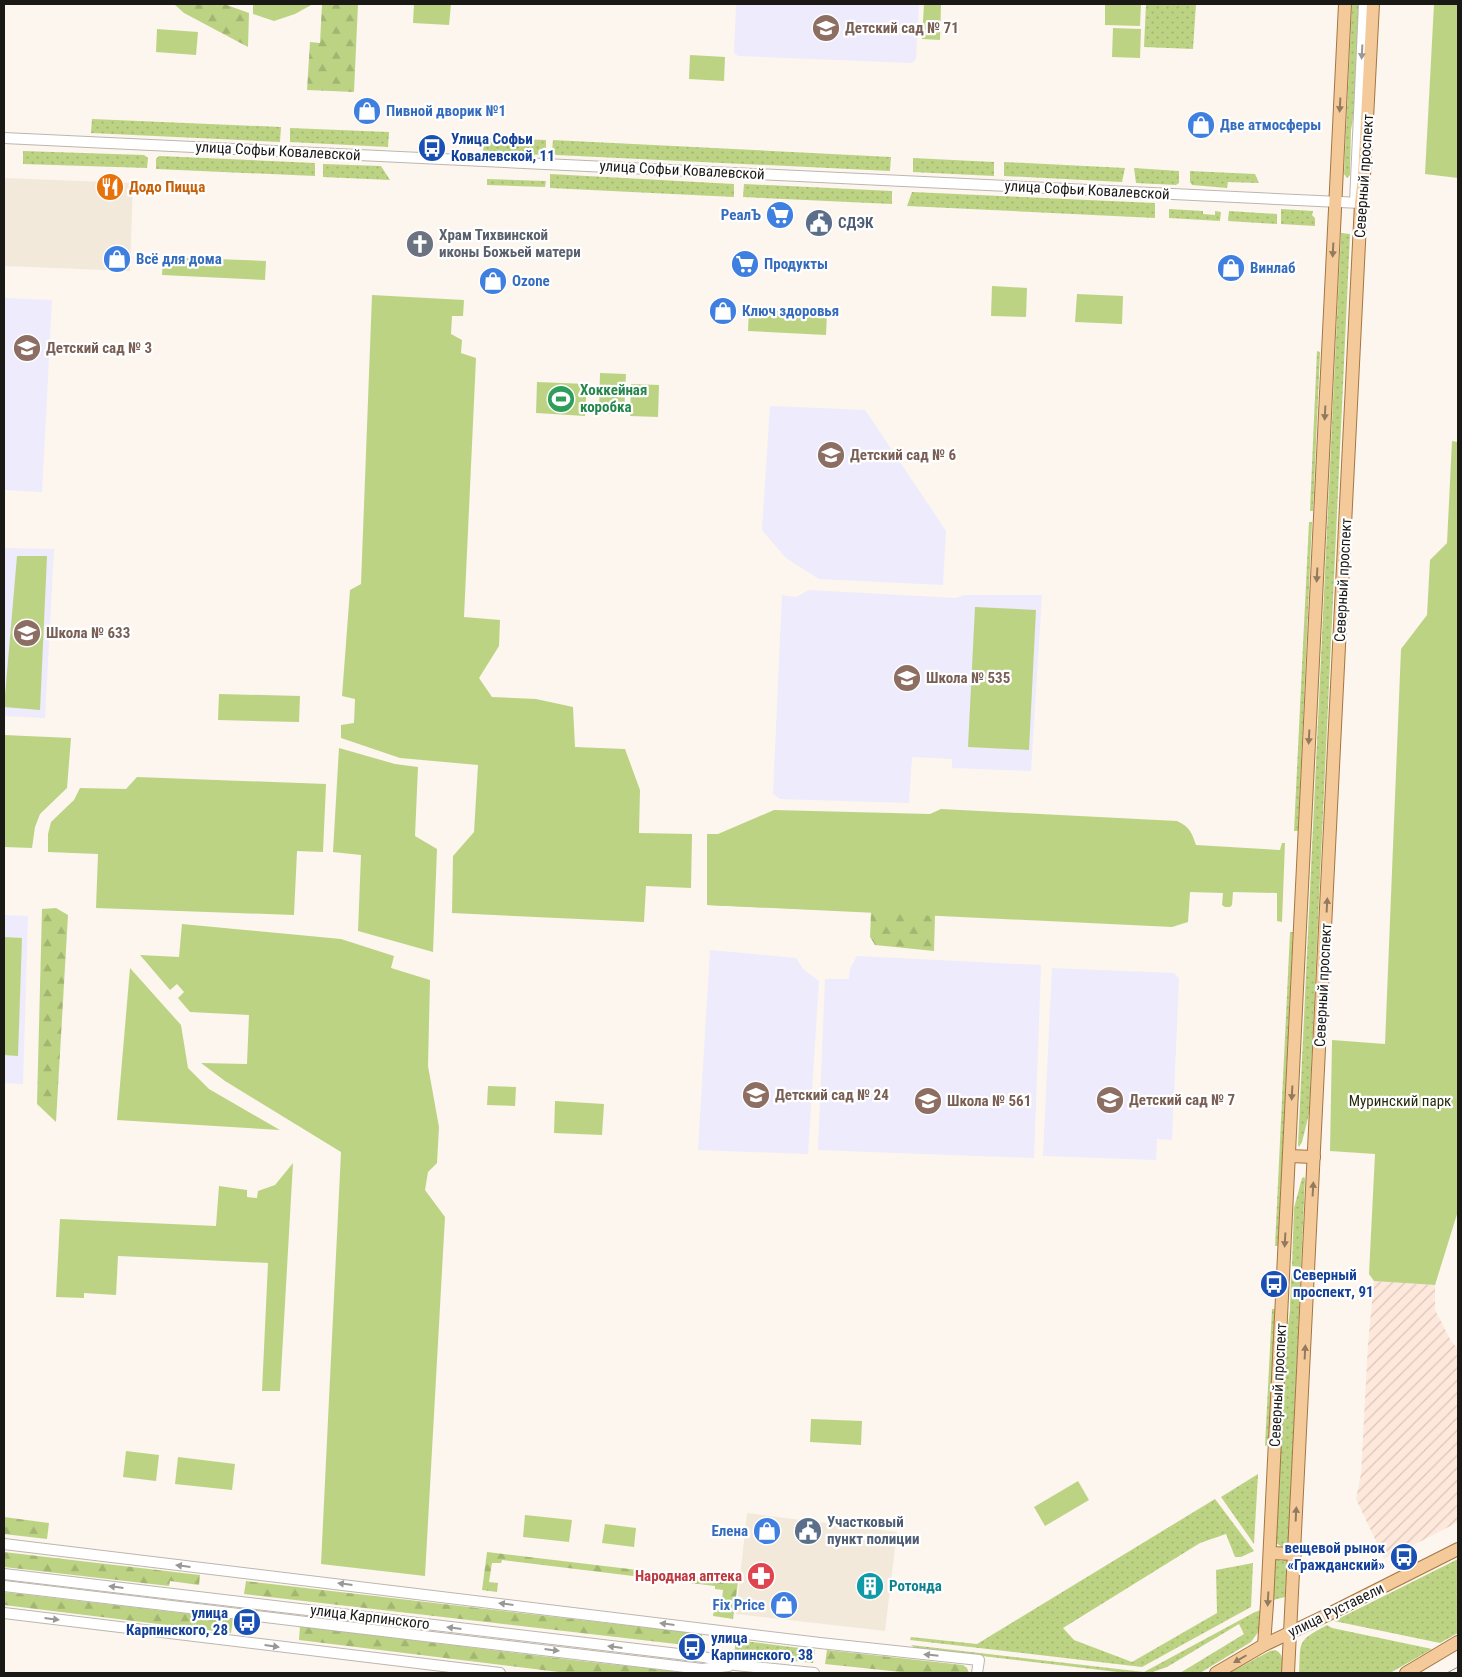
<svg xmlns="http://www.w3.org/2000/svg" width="1462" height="1677" font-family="'Roboto Condensed',sans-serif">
<defs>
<pattern id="industrial-furrows" width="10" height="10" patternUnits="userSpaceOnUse" patternTransform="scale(1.25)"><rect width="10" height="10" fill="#fee8db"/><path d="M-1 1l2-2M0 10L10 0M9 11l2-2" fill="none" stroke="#d9c6bb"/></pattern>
<pattern id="grass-dots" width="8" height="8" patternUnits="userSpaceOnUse" patternTransform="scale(1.25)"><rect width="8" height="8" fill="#bdd384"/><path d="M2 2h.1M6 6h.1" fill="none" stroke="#a2b571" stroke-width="1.8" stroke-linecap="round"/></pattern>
<pattern id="forest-firs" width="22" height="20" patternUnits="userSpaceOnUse" patternTransform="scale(1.25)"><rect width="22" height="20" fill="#bdd384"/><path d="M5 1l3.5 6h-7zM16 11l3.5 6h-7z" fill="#a2b571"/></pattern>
</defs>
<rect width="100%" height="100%" fill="#fcf6ee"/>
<!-- built -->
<g fill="#f3e9da">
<path d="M4 178 133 183 130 271 4 266Z"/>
<path d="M747 1513 897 1532 885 1631 736 1614Z"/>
</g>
<!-- industrial -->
<path fill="url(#industrial-furrows)" d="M1374 1281 1435 1285V1310L1451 1341 1458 1349V1522L1396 1554 1384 1558 1356 1499 1361 1474 1368 1344Z"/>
<!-- education -->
<g fill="#edebfc">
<path d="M736 4H919L916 59 912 63 738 56 734 53Z"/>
<path d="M4 298 52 300 42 492 4 490Z"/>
<path d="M770 406 865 410 946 531 943 585 819 579 786 558 762 530Z"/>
<path d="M4 548 54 549 45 718 4 716Z"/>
<path d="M809 590 956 598 964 595H1042L1031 771 952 768V759L912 757 909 803 780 799 773 794 782 595 796 597Z"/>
<path d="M4 915 28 916 23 1084 4 1083Z"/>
<path d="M710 950 796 958 803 969 819 981 808 1154 698 1150Z"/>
<path d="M857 956 1041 965 1034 1158 818 1150 825 979H849L850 969Z"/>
<path d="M1052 968 1174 973 1179 978 1172 1140 1157 1139 1156 1160 1043 1156Z"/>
</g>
<!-- grass -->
<g fill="url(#grass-dots)">
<path d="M1146 4H1196L1193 49 1144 47Z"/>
<path d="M1352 4H1361L1357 96 1351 130 1350 175 1347 178 1344 174Z"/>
<path d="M92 119 281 127 280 142 91 133Z"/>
<path d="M290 128 389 132 388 147 290 142Z"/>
<path d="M484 138 546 140V152L542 155 483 152Z"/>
<path d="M553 140 891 157 890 171 556 155 552 152Z"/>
<path d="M23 151 144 155 148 158 147 168 23 164Z"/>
<path d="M159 156 315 163V176L156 169V159Z"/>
<path d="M913 158 994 162V176L913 172Z"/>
<path d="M1004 162 1125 168 1122 182 1004 176Z"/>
<path d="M323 164 381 166 390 180 323 177Z"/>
<path d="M1134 168 1179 171V183L1176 185 1136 183Z"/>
<path d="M1190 171 1255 174 1259 183 1228 182 1227 188 1192 185 1190 182Z"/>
<path d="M550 174 734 184V197L550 188Z"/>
<path d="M487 179 546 181 545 187 487 185Z"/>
<path d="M744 184 892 191V204L743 197Z"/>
<path d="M912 192 1155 203V218L907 206Z"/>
<path d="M1169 209 1203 211V214L1215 215V211L1221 212 1220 221 1169 218Z"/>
<path d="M1281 209 1313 211 1312 215 1315 218V226L1281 224Z"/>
<path d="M1229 211 1277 214V224L1228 221Z"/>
<path d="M1341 233 1350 234 1309 1114 1302 1142 1299 1147 1298 1145Z"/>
<path d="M1317 351 1320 352 1313 511H1310Z"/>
<path d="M1309 522H1312L1298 831H1294Z"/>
<path d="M1290 932H1293L1278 1246H1275Z"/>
<path d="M1304 1177 1305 1179 1301 1267 1292 1266 1294 1208 1302 1178Z"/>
<path d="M1291 1273 1301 1274 1288 1544 1282 1547 1276 1543 1285 1349 1290 1310Z"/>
<path d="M1272 1309H1275L1268 1445 1265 1446Z"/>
<path d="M1258 1474 1254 1544 1221 1497Z"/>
<path d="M1215 1499 1254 1551 1241 1557H1235L1226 1534 1200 1543 1063 1628 1074 1640 1132 1662 1217 1613 1216 1570 1253 1563 1251 1607 1142 1667 910 1640 911 1637 977 1644Z"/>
<path d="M1275 1558 1281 1561 1287 1559 1285 1597 1273 1600Z"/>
<path d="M1458 1559V1633L1440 1643 1334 1621Z"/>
<path d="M1261 1610 1259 1631 1251 1642 1200 1673H1180L1244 1634 1239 1624 1167 1667 1150 1673H1126L915 1648 911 1645 1144 1672 1255 1612Z"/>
<path d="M1327 1625 1332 1628 1432 1649 1390 1673H1299C1301 1640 1296 1642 1327 1625Z"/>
<path d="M736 1640 815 1650 813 1663 734 1654Z"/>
<path d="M1275 1650C1285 1654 1282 1664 1282 1673H1229L1270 1651Z"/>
</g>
<!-- forest -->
<g fill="url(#forest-firs)">
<path d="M174 4H224L249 13 248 47 184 13Z"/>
<path d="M322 4H358L354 92 307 90 310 42 320 43Z"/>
<path d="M707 875 932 885 952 916 935 915 934 951 875 945 870 937 871 912 707 905Z"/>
<path d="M56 908 68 915 56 1122 37 1104 42 909Z"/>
<path d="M4 1517 49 1523 47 1539 4 1534Z"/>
<path d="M4 1552 200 1575 199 1585 170 1581 169 1586 4 1567Z"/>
<path d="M487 1552 738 1582 733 1619 713 1616 714 1609H721L723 1590 715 1589V1586L502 1560 501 1563H492L489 1582 498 1583 497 1592 482 1590Z"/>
<path d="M246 1581 702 1634V1642L686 1640 685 1645 244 1594Z"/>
<path d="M4 1592 233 1619 231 1633 4 1605Z"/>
<path d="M300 1626 573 1660 673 1671 677 1673H567L299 1640Z"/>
<path d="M827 1650 963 1665 967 1668 969 1673H910L825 1664Z"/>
</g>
<!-- park -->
<g fill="#bdd384">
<path d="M253 4H313L295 14 274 21 253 14Z"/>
<path d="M414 4H451L449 25 413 23Z"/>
<path d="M924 4H941L940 40 922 39Z"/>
<path d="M1105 4H1141L1140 26 1105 25Z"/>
<path d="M1434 4H1458V178L1425 174Z"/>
<path d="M1113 28 1141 29 1140 58 1112 57Z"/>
<path d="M157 29 198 32 196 55 156 52Z"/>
<path d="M690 55 725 57 724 81 689 79Z"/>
<path d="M163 257 266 261 265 280 162 275Z"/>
<path d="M992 286 1027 288 1026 317 991 316Z"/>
<path d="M1077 294 1123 296 1122 324 1075 322Z"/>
<path d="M372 295 464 300 463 316H452L451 334 462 340 461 353 476 358 464 617 500 620 499 646 479 678 492 697 536 699 573 707 575 747 625 749 640 790 639 833 692 834 691 888 646 886 644 922 452 913 453 856 474 832 478 765 400 758 341 738V725L354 723 355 699 342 696 350 590 361 584Z"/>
<path d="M749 309 827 313 826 335 748 331Z"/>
<path d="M600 373 626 374 624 414 599 413Z"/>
<path d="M537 382 587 384 585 416 536 413Z"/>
<path d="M631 384 659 385 658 417 630 416Z"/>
<path d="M1452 441 1458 442V1211L1435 1285 1374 1281 1369 1274 1375 1154 1330 1151 1332 1040 1385 1044 1401 649 1427 615 1430 560 1447 543Z"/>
<path d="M17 556H47L40 710 4 707Z"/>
<path d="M975 607 1036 610 1029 750 968 747Z"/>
<path d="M219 694 300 696 299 722 218 720Z"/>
<path d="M4 735 71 738 67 788 40 814 35 827 32 848 4 847Z"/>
<path d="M339 748 395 764 418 767 415 836 437 849 433 952 358 931 361 855 333 852Z"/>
<path d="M137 777 326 784 323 852 297 851 294 915 96 908 98 854 48 852V834L51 822 74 800 80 788 126 789Z"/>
<path d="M941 809 1177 821C1190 827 1192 833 1196 845L1280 850 1282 843H1285L1282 922 1277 921V893L1233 892 1232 905 1230 907H1225L1222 905 1223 893 1190 892 1188 922 1172 927 707 905V834H718L774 810 930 814Z"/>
<path d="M182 924 341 939 394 956 391 968 430 980 428 1066 439 1127 437 1163 428 1172 425 1190 445 1217 425 1576 321 1564 341 1152 225 1081 201 1063 247 1064 249 1015 190 1012 178 998 184 992 177 984 170 990 140 955 179 957Z"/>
<path d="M4 937 22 938 18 1056 4 1055Z"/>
<path d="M130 968 181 1025 188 1068 209 1089 280 1130 117 1120Z"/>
<path d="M488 1086 516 1087 515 1106 487 1105Z"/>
<path d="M555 1101 604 1104 602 1135 554 1133Z"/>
<path d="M293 1163 280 1391H262L268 1263 118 1256 116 1295 84 1293V1298L56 1297 60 1219 216 1226 219 1186 247 1190V1197L257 1198 258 1191 275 1185Z"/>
<path d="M811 1419 862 1421 861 1445 810 1442Z"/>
<path d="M126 1451 159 1455 156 1481 123 1477Z"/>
<path d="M178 1457 235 1464 232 1490 175 1484Z"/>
<path d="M1078 1481 1089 1500 1045 1526 1034 1507Z"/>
<path d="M525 1515 572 1520 569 1542 523 1537Z"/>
<path d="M605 1524 636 1528 634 1547 602 1543Z"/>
</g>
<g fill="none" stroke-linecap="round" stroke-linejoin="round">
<defs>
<g id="minor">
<path d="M4 138 1361 203"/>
<path d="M1355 202 1364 4"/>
<path d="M4 1544 820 1643 979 1660 977 1673"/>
<path d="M4 1574 704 1657 735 1665 814 1673"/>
<path d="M4 1586 702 1669 729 1666"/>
<path d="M4 1613 500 1673"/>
</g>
<g id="major">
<path d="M1289 1156 1314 1157"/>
<path d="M1270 1553 1295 1554"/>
<path d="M1264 1645 1267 1604 1345 4"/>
<path d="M1216 1673 1264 1645 1325 1616 1458 1549"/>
<path d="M1288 1673 1361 203 1364 176 1373 4"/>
<path d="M1406 1673 1458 1642"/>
</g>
</defs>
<!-- minor casing -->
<use href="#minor" stroke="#bcb6ae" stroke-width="12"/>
<!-- major casing -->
<use href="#major" stroke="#a47542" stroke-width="14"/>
<!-- minor -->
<use href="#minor" stroke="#fff" stroke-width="10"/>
<!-- major -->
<use href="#major" stroke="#f4ca9b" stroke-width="12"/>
<!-- tram -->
<path stroke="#908c87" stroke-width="1" d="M1447 1673 1458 1667"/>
</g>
<!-- one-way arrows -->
<defs><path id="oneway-solid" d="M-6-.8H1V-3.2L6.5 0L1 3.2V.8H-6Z" transform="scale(1.25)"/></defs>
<g fill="#989896">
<use href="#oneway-solid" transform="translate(1362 52) rotate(93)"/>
<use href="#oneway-solid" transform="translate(183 1566) rotate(-173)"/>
<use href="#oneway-solid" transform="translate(345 1584) rotate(-173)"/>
<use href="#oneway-solid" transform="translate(116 1587) rotate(-173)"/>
<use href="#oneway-solid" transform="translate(506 1604) rotate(-173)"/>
<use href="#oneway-solid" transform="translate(52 1619) rotate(7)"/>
<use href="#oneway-solid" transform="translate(667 1624) rotate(-173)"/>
<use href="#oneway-solid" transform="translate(454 1628) rotate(-173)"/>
<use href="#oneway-solid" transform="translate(272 1646) rotate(8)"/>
<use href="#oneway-solid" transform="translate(615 1647) rotate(-173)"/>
<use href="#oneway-solid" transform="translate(552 1650) rotate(7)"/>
<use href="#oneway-solid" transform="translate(931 1655) rotate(-174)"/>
</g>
<g fill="#927a5f">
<use href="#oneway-solid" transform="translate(1340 105) rotate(93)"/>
<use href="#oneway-solid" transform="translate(1333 250) rotate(93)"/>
<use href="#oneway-solid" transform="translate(1325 413) rotate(93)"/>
<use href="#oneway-solid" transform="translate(1317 575) rotate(93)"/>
<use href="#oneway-solid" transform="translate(1309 737) rotate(93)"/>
<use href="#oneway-solid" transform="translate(1327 905) rotate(-87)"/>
<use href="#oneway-solid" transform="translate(1292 1093) rotate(93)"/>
<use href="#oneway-solid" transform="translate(1313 1189) rotate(-87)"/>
<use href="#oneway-solid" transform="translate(1285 1240) rotate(93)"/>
<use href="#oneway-solid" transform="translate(1305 1352) rotate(-87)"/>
<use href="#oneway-solid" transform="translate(1296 1514) rotate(-87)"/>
<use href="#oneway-solid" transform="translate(1268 1599) rotate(93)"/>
<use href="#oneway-solid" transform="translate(1240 1659) rotate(150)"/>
</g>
<!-- icons -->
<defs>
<symbol id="school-disc" viewBox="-11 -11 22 22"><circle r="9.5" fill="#8d6e63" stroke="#fff"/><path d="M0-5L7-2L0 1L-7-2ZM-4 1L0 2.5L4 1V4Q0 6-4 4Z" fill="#fff"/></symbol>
<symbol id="shop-disc" viewBox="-11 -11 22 22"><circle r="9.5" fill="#3f7fe0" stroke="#fff"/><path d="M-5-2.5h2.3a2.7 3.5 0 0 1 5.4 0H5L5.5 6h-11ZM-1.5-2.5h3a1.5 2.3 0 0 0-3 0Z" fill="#fff"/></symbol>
<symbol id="bus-disc" viewBox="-11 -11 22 22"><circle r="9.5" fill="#1a4fb4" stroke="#fff"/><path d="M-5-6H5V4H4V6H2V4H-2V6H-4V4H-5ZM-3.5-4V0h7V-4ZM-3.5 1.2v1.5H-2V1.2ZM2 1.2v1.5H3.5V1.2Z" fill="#fff"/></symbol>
<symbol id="restaurant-disc" viewBox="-11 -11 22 22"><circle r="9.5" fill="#e8710a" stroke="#fff"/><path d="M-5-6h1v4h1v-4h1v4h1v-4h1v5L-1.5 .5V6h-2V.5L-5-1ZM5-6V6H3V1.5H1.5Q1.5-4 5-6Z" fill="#fff"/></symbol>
<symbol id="supermarket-disc" viewBox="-11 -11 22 22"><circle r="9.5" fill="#3f7fe0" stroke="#fff"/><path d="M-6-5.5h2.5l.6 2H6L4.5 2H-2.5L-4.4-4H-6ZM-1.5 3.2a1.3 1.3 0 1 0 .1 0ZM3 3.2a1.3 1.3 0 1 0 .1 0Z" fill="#fff"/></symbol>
<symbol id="civic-disc" viewBox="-11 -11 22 22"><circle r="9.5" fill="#5c6f8a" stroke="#fff"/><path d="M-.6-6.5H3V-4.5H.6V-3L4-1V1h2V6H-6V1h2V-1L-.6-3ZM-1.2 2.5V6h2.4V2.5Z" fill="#fff"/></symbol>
<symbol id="church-disc" viewBox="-11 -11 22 22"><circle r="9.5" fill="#6b7280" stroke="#fff"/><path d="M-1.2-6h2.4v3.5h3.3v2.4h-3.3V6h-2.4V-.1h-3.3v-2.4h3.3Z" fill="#fff"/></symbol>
<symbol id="stadium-disc" viewBox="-11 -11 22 22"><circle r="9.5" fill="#2e9e5b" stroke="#fff"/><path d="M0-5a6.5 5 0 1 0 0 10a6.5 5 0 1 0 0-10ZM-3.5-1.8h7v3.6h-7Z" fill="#fff"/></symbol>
<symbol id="pharmacy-disc" viewBox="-11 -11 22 22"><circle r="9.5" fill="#e0444e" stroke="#fff"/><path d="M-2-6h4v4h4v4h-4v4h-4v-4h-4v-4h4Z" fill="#fff"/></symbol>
<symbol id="building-disc" viewBox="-11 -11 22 22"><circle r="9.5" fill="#0f9aa8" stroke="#fff"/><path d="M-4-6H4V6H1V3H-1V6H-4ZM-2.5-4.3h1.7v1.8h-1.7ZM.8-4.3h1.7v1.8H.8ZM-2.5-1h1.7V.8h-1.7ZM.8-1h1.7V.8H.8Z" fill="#fff"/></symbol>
</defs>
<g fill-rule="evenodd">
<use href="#school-disc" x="810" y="12" width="32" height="32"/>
<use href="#shop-disc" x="351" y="95" width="32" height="32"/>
<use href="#shop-disc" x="1185" y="109" width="32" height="32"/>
<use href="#bus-disc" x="416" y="132" width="32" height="32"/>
<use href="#restaurant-disc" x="94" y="171" width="32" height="32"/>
<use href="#supermarket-disc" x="764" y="199" width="32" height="32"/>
<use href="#civic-disc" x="803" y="207" width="32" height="32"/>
<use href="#church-disc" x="404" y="228" width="32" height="32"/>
<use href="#shop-disc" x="101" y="243" width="32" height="32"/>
<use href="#supermarket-disc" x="729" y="248" width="32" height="32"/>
<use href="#shop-disc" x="1215" y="252" width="32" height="32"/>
<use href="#shop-disc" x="477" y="265" width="32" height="32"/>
<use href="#shop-disc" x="707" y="295" width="32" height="32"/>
<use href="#school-disc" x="11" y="332" width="32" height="32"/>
<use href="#stadium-disc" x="545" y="383" width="32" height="32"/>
<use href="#school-disc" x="815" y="439" width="32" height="32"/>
<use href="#school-disc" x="11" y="617" width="32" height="32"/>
<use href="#school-disc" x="891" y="662" width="32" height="32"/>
<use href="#school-disc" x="740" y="1079" width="32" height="32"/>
<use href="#school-disc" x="1094" y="1084" width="32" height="32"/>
<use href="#school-disc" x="912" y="1085" width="32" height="32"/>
<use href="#bus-disc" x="1258" y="1268" width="32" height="32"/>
<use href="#shop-disc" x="751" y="1515" width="32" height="32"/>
<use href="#civic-disc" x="792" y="1515" width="32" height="32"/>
<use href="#bus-disc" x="1388" y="1541" width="32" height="32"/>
<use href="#pharmacy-disc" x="745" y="1560" width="32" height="32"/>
<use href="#building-disc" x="854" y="1570" width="32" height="32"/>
<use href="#shop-disc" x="768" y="1589" width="32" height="32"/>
<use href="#bus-disc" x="231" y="1606" width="32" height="32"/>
<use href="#bus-disc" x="676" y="1631" width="32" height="32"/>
</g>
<g text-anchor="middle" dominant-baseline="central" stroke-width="4.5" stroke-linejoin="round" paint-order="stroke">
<!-- education labels -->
<g font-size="15" font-weight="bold" fill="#785e54" stroke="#fff" text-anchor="start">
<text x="845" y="28">Детский сад № 71</text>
<text x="46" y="348">Детский сад № 3</text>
<text x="850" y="455">Детский сад № 6</text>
<text x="46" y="633">Школа № 633</text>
<text x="926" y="678">Школа № 535</text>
<text x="775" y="1095">Детский сад № 24</text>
<text x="1129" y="1100">Детский сад № 7</text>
<text x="947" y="1101">Школа № 561</text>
</g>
<!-- shop labels -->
<g font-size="15" font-weight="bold" fill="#366cbe" stroke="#fff" text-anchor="start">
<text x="386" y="111">Пивной дворик №1</text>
<text x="1220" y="125">Две атмосферы</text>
<text x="761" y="215" text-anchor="end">РеалЪ</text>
<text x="136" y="259">Всё для дома</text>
<text x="764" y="264">Продукты</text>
<text x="1250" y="268">Винлаб</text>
<text x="512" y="281">Ozone</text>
<text x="742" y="311">Ключ здоровья</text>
<text x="748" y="1531" text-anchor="end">Елена</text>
<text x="765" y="1605" text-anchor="end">Fix Price</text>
</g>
<!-- transit labels -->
<g font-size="15" font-weight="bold" fill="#164399" stroke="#fff" text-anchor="start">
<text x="451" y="139">Улица Софьи<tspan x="451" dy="17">Ковалевской, 11</tspan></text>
<text x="1293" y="1275">Северный<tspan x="1293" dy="17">проспект, 91</tspan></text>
<text x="1385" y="1548" text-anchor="end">вещевой рынок<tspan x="1385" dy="17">«Гражданский»</tspan></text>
<text x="228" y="1613" text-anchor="end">улица<tspan x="228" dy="17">Карпинского, 28</tspan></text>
<text x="711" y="1638">улица<tspan x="711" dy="17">Карпинского, 38</tspan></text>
</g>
<!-- street labels -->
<g font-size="15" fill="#1b1916" stroke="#fff">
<text transform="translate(278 151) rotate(3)">улица Софьи Ковалевской</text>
<text transform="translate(682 170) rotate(3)">улица Софьи Ковалевской</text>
<text transform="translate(1364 176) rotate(-86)">Северный проспект</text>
<text transform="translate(1087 190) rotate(3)">улица Софьи Ковалевской</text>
<text transform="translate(1343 580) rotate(-87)">Северный проспект</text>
<text transform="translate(1323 985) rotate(-87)">Северный проспект</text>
<text transform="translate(1278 1385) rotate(-87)">Северный проспект</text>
<text transform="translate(1336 1610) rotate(-26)">улица Руставели</text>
<text transform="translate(370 1617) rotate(7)">улица Карпинского</text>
</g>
<!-- food labels -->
<g font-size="15" font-weight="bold" fill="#c56008" stroke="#fff" text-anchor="start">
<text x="129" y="187">Додо Пицца</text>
</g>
<!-- service labels -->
<g font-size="15" font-weight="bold" fill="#4e5e75" stroke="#fff" text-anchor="start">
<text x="838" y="223">СДЭК</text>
<text x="827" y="1522">Участковый<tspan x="827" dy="17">пункт полиции</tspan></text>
</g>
<!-- worship labels -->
<g font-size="15" font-weight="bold" fill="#5b616d" stroke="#fff" text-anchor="start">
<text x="439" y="235">Храм Тихвинской<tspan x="439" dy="17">иконы Божьей матери</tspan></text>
</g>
<!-- leisure labels -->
<g font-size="15" font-weight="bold" fill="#27864d" stroke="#fff" text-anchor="start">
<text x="580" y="390">Хоккейная<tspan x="580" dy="17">коробка</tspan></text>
</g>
<!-- park labels -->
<g font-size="15" fill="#252d0a" stroke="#fff">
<text x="1400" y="1101">Муринский парк</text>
</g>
<!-- health labels -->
<g font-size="15" font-weight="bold" fill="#be3a42" stroke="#fff" text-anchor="end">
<text x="742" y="1576">Народная аптека</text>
</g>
<!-- culture labels -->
<g font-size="15" font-weight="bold" fill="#0d838f" stroke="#fff" text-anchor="start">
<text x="889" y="1586">Ротонда</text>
</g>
</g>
<!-- border -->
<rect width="1462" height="1677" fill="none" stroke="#1b1916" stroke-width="10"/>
</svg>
